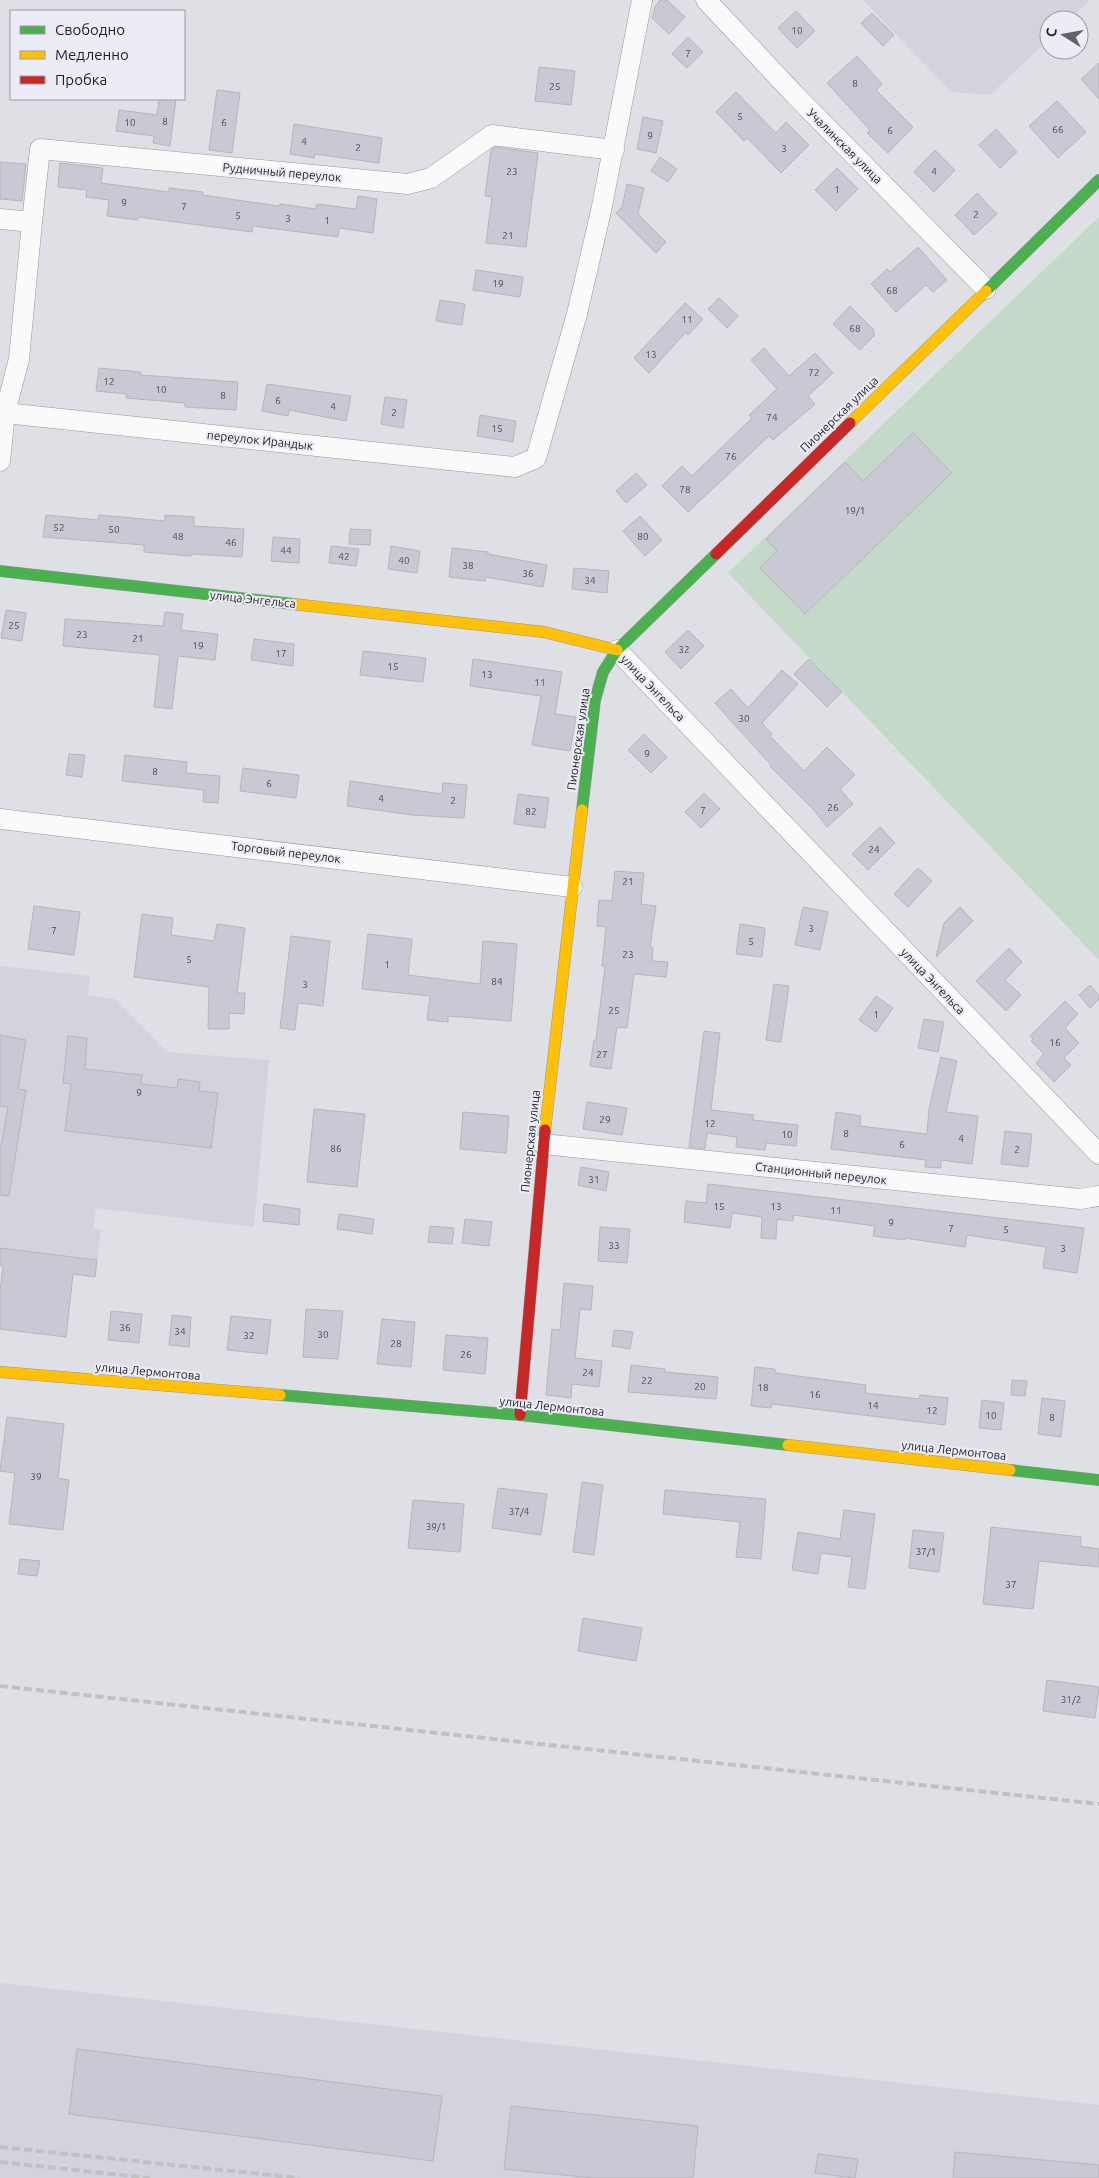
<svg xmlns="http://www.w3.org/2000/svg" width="1099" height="2178" font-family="Ubuntu,sans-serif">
<rect width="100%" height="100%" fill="#dfe0e5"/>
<!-- built -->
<g fill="#d3d3de">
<path d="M863 0H1090L1069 20H1049V39L990 95 951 92Z"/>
<path d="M0 966 90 976 88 995 115 999 167 1052 269 1060 254 1227 96 1208 93 1228 101 1230 95 1277 0 1265Z"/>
<path d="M0 1983 1099 2105V2178H0Z"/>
</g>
<!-- green -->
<path fill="#c5d9c9" d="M1099 217V960L728 573Z"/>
<!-- building -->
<g fill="#c8c9d5" stroke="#b5b5b9">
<path d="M660 0H667L685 17 669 34 652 18 655 7Z"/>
<path d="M796 11 815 31 797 48 778 28Z"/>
<path d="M872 13 894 35 883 46 861 23Z"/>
<path d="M688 37 703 52 687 68 672 54Z"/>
<path d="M857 56 882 84 876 90 913 127 888 153 867 133 870 130 827 83Z"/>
<path d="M1099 63V99L1081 79Z"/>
<path d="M539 67 575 71 571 105 535 101Z"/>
<path d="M217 90 240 93 232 153 209 150Z"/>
<path d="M736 92 776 133 786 122 809 145 781 173 747 138 744 141 716 112Z"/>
<path d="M159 99H176L170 146 153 143 154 136 116 131 119 110 157 115Z"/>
<path d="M1057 101 1086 132 1058 158 1029 126Z"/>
<path d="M643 117 663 121 656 153 637 149Z"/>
<path d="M294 124 382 138 379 163 315 154 314 158 290 154Z"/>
<path d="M996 129 1017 152 1000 168 979 145Z"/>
<path d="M495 147 538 153 526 247 486 243 492 197 485 196 491 150Z"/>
<path d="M935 150 955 170 934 192 914 172Z"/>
<path d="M660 157 677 169 668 182 651 171Z"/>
<path d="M0 162 26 164 22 201 0 199Z"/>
<path d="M60 163 103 168 101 183 169 192V188L203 192 202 195 279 206 280 204 316 209 317 204 356 209 358 196 377 199 373 233 339 228 338 237 253 226 252 232 138 217 137 220 107 216 109 200 86 197 87 190 58 187Z"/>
<path d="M837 168 858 189 836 211 815 190Z"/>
<path d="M627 184 644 188 638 214 666 242 656 253 616 213 622 207Z"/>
<path d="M977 193 997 214 974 235 955 215Z"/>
<path d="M918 247 947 280 933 292 926 285 896 312 871 284 887 269 890 272Z"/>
<path d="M476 270 523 277 520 297 473 290Z"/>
<path d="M719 298 738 316 727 328 708 309Z"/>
<path d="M440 300 465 304 462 325 436 321Z"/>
<path d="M685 303 703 319 688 335 686 332 649 373 634 358Z"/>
<path d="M850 306 874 330V336L860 350 833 324Z"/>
<path d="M764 348 789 376 815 353 833 373 808 396 815 404 773 440 769 436 688 512 662 486 682 466 692 476 752 418 749 415 777 389 751 360Z"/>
<path d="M99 368 141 372V375L238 382 236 410 185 407V403L126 398 127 394 96 391Z"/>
<path d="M267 384 351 396 346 421 289 410 288 416 262 411Z"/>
<path d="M385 397 407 400 403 428 381 424Z"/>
<path d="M480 415 516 421 513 442 477 436Z"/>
<path d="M913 433 952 473 805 614 760 568 777 551 766 539 845 462 863 481Z"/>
<path d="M636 473 647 485 626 503 616 491Z"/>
<path d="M46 515 98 520 99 515 165 521V515L194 517V526L244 529 242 557 191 554V556L144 552V545L43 537Z"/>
<path d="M640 516 662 540 645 556 623 531Z"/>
<path d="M350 529 371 530 370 545 349 544Z"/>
<path d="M273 537 300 539 299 563 271 561Z"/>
<path d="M331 546 359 549 356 566 329 563Z"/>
<path d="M391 546 420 551 417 573 388 569Z"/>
<path d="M452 548 488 552V554L547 565 543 587 486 577 485 581 449 577Z"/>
<path d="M574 568 609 571 607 593 572 589Z"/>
<path d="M6 610 26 613 22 641 1 638Z"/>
<path d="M165 612 183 614 181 630 218 634 215 660 178 656 172 709 154 707 160 655 63 646 65 619 163 626Z"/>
<path d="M688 630 704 646 681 669 665 652Z"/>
<path d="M254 639 294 644 293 666 251 660Z"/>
<path d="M363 651 426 658 423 682 360 675Z"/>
<path d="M473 659 562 672 555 714 576 717 570 751 532 745 541 696 470 686Z"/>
<path d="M809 659 842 692 827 707 794 674Z"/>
<path d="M782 670 798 684 762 723 772 734 770 736 804 771 827 747 855 775 840 789 853 804 827 827 813 809 770 766 771 765 715 703 731 689 748 708Z"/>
<path d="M644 734 667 757 651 773 628 750Z"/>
<path d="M69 754 85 755 82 777 66 775Z"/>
<path d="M125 755 187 762 186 773 220 776 218 803 203 802 204 790 122 781Z"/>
<path d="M243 768 299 775 296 798 240 791Z"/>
<path d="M350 781 442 794 443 783 467 785 464 818 412 815 347 806Z"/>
<path d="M704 793 720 809 701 828 685 812Z"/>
<path d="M518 794 549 798 545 828 514 824Z"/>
<path d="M880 827 895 843 868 870 852 854Z"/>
<path d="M918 868 932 881 908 907 894 894Z"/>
<path d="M615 871 644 873 641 904 656 906 650 947H653L652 961 668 962 666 977 634 974 627 1028 617 1027 611 1069 590 1066 594 1040H596L605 967 602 966 606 927 597 926 599 900 612 901Z"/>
<path d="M34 906 80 912 74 955 28 949Z"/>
<path d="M803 907 828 912 820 950 795 945Z"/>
<path d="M960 907 973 921 936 957 944 923Z"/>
<path d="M142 914 173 918 171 935 214 941 217 924 245 928 237 993H245L244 1014 229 1013V1029H208L209 987 134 977Z"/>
<path d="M740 924 765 928 762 957 736 954Z"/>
<path d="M368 934 412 939 408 975 480 984 483 941 517 944 511 1021 448 1016V1022L427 1020 430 996 362 989Z"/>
<path d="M291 936 330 941 323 1006 298 1003 295 1030 280 1028Z"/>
<path d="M1009 948 1022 962 1005 980 1021 995 1006 1011 976 981Z"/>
<path d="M774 984 789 986 781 1042 766 1040Z"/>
<path d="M1090 985 1099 995V999L1090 1008 1079 995Z"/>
<path d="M876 996 893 1008 876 1032 859 1020Z"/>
<path d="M1065 1001 1078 1014 1065 1028 1079 1043 1064 1058 1071 1065 1054 1082 1036 1063 1044 1054 1031 1041 1033 1039 1030 1036Z"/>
<path d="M924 1019 944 1022 938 1052 918 1048Z"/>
<path d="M704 1031 720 1033 711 1110 754 1115 753 1120 798 1125 796 1146 766 1143 765 1150 736 1147 737 1137 707 1133 705 1149 689 1147Z"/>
<path d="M0 1035 26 1040 18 1089 26 1090 9 1196 0 1195V1152L8 1107 0 1106Z"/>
<path d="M68 1036 87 1038 85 1069 142 1075 141 1084 177 1088 178 1079 200 1082 199 1091 218 1093 211 1148 65 1131 71 1084 63 1083Z"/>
<path d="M941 1057 957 1061 946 1112 978 1116 972 1164 941 1160V1168L925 1167 926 1160 831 1149 836 1112 861 1116 860 1126 927 1134 929 1109Z"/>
<path d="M587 1102 627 1108 622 1135 583 1129Z"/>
<path d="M314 1109 365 1114 357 1187 307 1182Z"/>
<path d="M463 1112 509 1116 506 1153 460 1149Z"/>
<path d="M1005 1131 1032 1134 1028 1167 1001 1164Z"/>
<path d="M581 1167 609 1172 606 1191 578 1185Z"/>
<path d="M708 1184 1084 1228 1077 1273 1043 1268 1046 1247 967 1235 965 1247 905 1238V1240L873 1236 875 1226 793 1215V1221L777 1219 776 1239 761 1238 762 1217 732 1213 730 1228 684 1222 686 1201 706 1203Z"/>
<path d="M264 1204 300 1209 299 1225 263 1221Z"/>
<path d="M339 1214 374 1219 372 1234 337 1229Z"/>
<path d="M465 1219 492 1222 489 1246 462 1243Z"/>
<path d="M430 1226 454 1228 452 1244 428 1242Z"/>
<path d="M600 1227 630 1229 627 1263 598 1261Z"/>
<path d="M0 1248 97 1260 95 1277 73 1274 66 1337 0 1329V1292L3 1266 0 1265Z"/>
<path d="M564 1283 593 1286 591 1310 580 1309 575 1358 602 1361 599 1387 572 1384 571 1398 546 1395 552 1329 560 1330Z"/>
<path d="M306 1309 343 1311 338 1359 303 1357Z"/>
<path d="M111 1311 142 1314 139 1343 108 1340Z"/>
<path d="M172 1315 191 1317 189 1347 169 1345Z"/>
<path d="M231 1316 271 1320 267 1354 227 1350Z"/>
<path d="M382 1319 415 1322 411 1367 377 1364Z"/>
<path d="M614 1330 633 1332 630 1349 612 1346Z"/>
<path d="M446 1335 488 1338 485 1374 443 1370Z"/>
<path d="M631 1365 665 1369V1372L718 1377 716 1399 628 1392Z"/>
<path d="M755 1367 775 1369V1373L866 1385 865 1393 919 1399 920 1395 948 1398 945 1425 772 1404 771 1408 751 1406Z"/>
<path d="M1012 1380 1027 1381 1025 1396 1011 1395Z"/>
<path d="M1042 1398 1065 1401 1061 1437 1038 1434Z"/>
<path d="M982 1400 1004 1403 1001 1430 979 1428Z"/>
<path d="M7 1417 64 1424 58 1478 69 1480 63 1530 9 1524 15 1473 0 1471Z"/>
<path d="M582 1482 603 1485 594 1555 573 1552Z"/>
<path d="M498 1488 547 1494 541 1535 492 1528Z"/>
<path d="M665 1490 766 1499 761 1559 736 1557 740 1522 663 1514Z"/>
<path d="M413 1500 464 1504 460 1552 408 1548Z"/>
<path d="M844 1510 875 1514 865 1589 848 1587 852 1557 821 1553 818 1574 792 1570 798 1532 840 1539Z"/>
<path d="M991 1527 1081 1537 1080 1546 1099 1549V1567L1039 1561 1033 1609 983 1604Z"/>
<path d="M913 1530 944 1533 939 1572 909 1568Z"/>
<path d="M20 1559 40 1561 37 1576 18 1574Z"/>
<path d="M583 1618 642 1628 636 1661 578 1651Z"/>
<path d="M1047 1680 1099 1687 1095 1718 1043 1711Z"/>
<path d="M77 2049 442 2096 433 2161 69 2114Z"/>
<path d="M511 2106 698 2126 693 2178H593L504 2169Z"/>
<path d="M955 2152 1099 2165V2178H953Z"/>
<path d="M818 2154 858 2159 855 2178 815 2173Z"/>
</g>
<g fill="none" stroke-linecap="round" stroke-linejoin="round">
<defs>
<g id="street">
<path d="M706 0 795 95 986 289"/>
<path d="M0 219 32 222 40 149 408 184 431 178 492 135 614 150"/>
<path d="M5 413 515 467 536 458 577 314 601 211 642 0"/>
<path d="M0 461 5 413 19 359 32 222"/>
<path d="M617 650 1099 1154"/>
<path d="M0 819 572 887"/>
<path d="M543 1144 1080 1199 1099 1196"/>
</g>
<g id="fast">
<path d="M986 291 1099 180"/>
<path d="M0 571 293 604"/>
<path d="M582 810 595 700 603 672 617 650 716 554"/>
<path d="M280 1395 520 1415 788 1445"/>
<path d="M1010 1470 1099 1480"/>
</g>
<g id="slow">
<path d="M850 423 986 291"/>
<path d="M293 604 544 632 617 650"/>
<path d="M545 1130 582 810"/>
<path d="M0 1372 280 1395"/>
<path d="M788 1445 1010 1470"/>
</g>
<g id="jam">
<path d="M716 554 850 423"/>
<path d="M520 1415 545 1130"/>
</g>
</defs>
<!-- street casing -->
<use href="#street" stroke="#96979a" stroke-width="21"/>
<!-- fast casing -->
<use href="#fast" stroke="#96979a" stroke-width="12"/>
<!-- slow casing -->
<use href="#slow" stroke="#96979a" stroke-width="12"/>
<!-- jam casing -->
<use href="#jam" stroke="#96979a" stroke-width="12"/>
<!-- street -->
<use href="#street" stroke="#fafafb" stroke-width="20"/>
<!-- fast -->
<use href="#fast" stroke="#4caf50" stroke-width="11"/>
<!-- slow -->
<use href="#slow" stroke="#ffc107" stroke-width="11"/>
<!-- jam -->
<use href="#jam" stroke="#c62828" stroke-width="11"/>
<!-- rail -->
<g stroke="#c1c1c2" stroke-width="4" stroke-dasharray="8 4" stroke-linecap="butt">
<path d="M0 1686 1099 1804"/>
<path d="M0 2147 299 2178"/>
<path d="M0 2162 150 2178"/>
</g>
</g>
<g text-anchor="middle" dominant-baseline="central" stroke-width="4" stroke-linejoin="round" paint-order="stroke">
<!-- number labels -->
<g font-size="10" fill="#4b4b50">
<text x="797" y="30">10</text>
<text x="688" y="53">7</text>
<text x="855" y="83">8</text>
<text x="555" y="86">25</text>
<text x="740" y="116">5</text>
<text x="165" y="121">8</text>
<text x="130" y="122">10</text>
<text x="224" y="122">6</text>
<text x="1058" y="129">66</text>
<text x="890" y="130">6</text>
<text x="650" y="135">9</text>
<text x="304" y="141">4</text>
<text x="358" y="147">2</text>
<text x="784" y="148">3</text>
<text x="512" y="171">23</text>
<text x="934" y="171">4</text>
<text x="837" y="189">1</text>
<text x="124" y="202">9</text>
<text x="184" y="206">7</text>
<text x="976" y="214">2</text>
<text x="238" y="215">5</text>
<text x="288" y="218">3</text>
<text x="327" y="220">1</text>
<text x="508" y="235">21</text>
<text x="498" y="283">19</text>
<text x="892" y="290">68</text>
<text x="687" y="319">11</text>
<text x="855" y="328">68</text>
<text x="651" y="354">13</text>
<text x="814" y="372">72</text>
<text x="109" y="381">12</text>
<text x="161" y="389">10</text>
<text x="223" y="395">8</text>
<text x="278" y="400">6</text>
<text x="333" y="406">4</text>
<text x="394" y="412">2</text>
<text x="772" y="417">74</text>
<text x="497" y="428">15</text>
<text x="731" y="456">76</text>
<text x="685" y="489">78</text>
<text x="855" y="510">19/1</text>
<text x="59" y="527">52</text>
<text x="114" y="529">50</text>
<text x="178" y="536">48</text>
<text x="643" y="536">80</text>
<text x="231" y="542">46</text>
<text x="286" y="550">44</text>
<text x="344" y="556">42</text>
<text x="404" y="560">40</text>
<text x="468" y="565">38</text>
<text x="528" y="573">36</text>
<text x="590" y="580">34</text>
<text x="14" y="625">25</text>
<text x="82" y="634">23</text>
<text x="138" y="638">21</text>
<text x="198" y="645">19</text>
<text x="684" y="649">32</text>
<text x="281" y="653">17</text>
<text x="393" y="666">15</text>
<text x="487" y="674">13</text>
<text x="540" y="682">11</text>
<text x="744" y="718">30</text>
<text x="647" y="753">9</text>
<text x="155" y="771">8</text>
<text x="269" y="783">6</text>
<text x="381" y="798">4</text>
<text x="453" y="800">2</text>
<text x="833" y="807">26</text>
<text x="703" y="810">7</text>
<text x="531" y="811">82</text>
<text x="874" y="849">24</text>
<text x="628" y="881">21</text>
<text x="811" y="928">3</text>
<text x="54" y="930">7</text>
<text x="751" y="941">5</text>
<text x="628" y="954">23</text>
<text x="189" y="959">5</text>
<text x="387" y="964">1</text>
<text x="497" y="981">84</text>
<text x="305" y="984">3</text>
<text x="614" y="1010">25</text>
<text x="876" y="1014">1</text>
<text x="1055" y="1042">16</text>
<text x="602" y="1054">27</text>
<text x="139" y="1092">9</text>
<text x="605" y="1119">29</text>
<text x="710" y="1123">12</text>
<text x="846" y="1133">8</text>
<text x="787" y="1134">10</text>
<text x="961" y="1138">4</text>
<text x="902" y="1144">6</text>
<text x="336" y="1148">86</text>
<text x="1017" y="1149">2</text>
<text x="594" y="1179">31</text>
<text x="719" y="1206">15</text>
<text x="776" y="1206">13</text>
<text x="836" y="1210">11</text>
<text x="891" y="1222">9</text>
<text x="951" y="1228">7</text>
<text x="1006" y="1229">5</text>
<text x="614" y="1245">33</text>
<text x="1063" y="1248">3</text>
<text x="125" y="1327">36</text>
<text x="180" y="1331">34</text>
<text x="323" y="1334">30</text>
<text x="249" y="1335">32</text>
<text x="396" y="1343">28</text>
<text x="466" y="1354">26</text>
<text x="588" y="1372">24</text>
<text x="647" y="1380">22</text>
<text x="700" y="1386">20</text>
<text x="763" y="1387">18</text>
<text x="815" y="1394">16</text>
<text x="873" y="1405">14</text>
<text x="932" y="1410">12</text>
<text x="991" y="1415">10</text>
<text x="1052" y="1417">8</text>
<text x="36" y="1476">39</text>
<text x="519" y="1511">37/4</text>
<text x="436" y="1526">39/1</text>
<text x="926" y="1551">37/1</text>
<text x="1011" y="1584">37</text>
<text x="1071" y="1699">31/2</text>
</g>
<!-- street labels -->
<g font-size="12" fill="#1f1f22" stroke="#ebecf5">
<text transform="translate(845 146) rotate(45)">Учалинская улица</text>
<text transform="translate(282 172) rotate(5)">Рудничный переулок</text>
<text transform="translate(839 414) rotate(-44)">Пионерская улица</text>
<text transform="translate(260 440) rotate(6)">переулок Ирандык</text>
<text transform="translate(253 599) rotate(6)">улица Энгельса</text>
<text transform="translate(653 688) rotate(46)">улица Энгельса</text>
<text transform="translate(578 739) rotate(-82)">Пионерская улица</text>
<text transform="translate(286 852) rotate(7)">Торговый переулок</text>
<text transform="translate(933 981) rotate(46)">улица Энгельса</text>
<text transform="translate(530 1141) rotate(-84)">Пионерская улица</text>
<text transform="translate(821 1173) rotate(6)">Станционный переулок</text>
<text transform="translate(148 1371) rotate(5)">улица Лермонтова</text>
<text transform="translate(552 1406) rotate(6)">улица Лермонтова</text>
<text transform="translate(954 1450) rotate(6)">улица Лермонтова</text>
</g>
</g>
<!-- legend -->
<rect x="10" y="10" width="175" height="90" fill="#ebecf5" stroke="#999aa1"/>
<rect x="20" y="26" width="25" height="8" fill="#4caf50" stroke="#999aa1"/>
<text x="55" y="35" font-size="15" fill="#1f1f22">Свободно</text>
<rect x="20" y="51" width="25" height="8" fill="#ffc107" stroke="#999aa1"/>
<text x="55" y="60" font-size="15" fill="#1f1f22">Медленно</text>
<rect x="20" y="76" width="25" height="8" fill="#c62828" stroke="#999aa1"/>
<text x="55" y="85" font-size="15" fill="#1f1f22">Пробка</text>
<!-- north arrow -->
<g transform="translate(1064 35) rotate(281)"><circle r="24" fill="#ebecf5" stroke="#999aa1"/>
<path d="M0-4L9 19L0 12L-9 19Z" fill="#626366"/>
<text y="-8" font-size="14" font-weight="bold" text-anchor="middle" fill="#1f1f22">С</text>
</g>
</svg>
